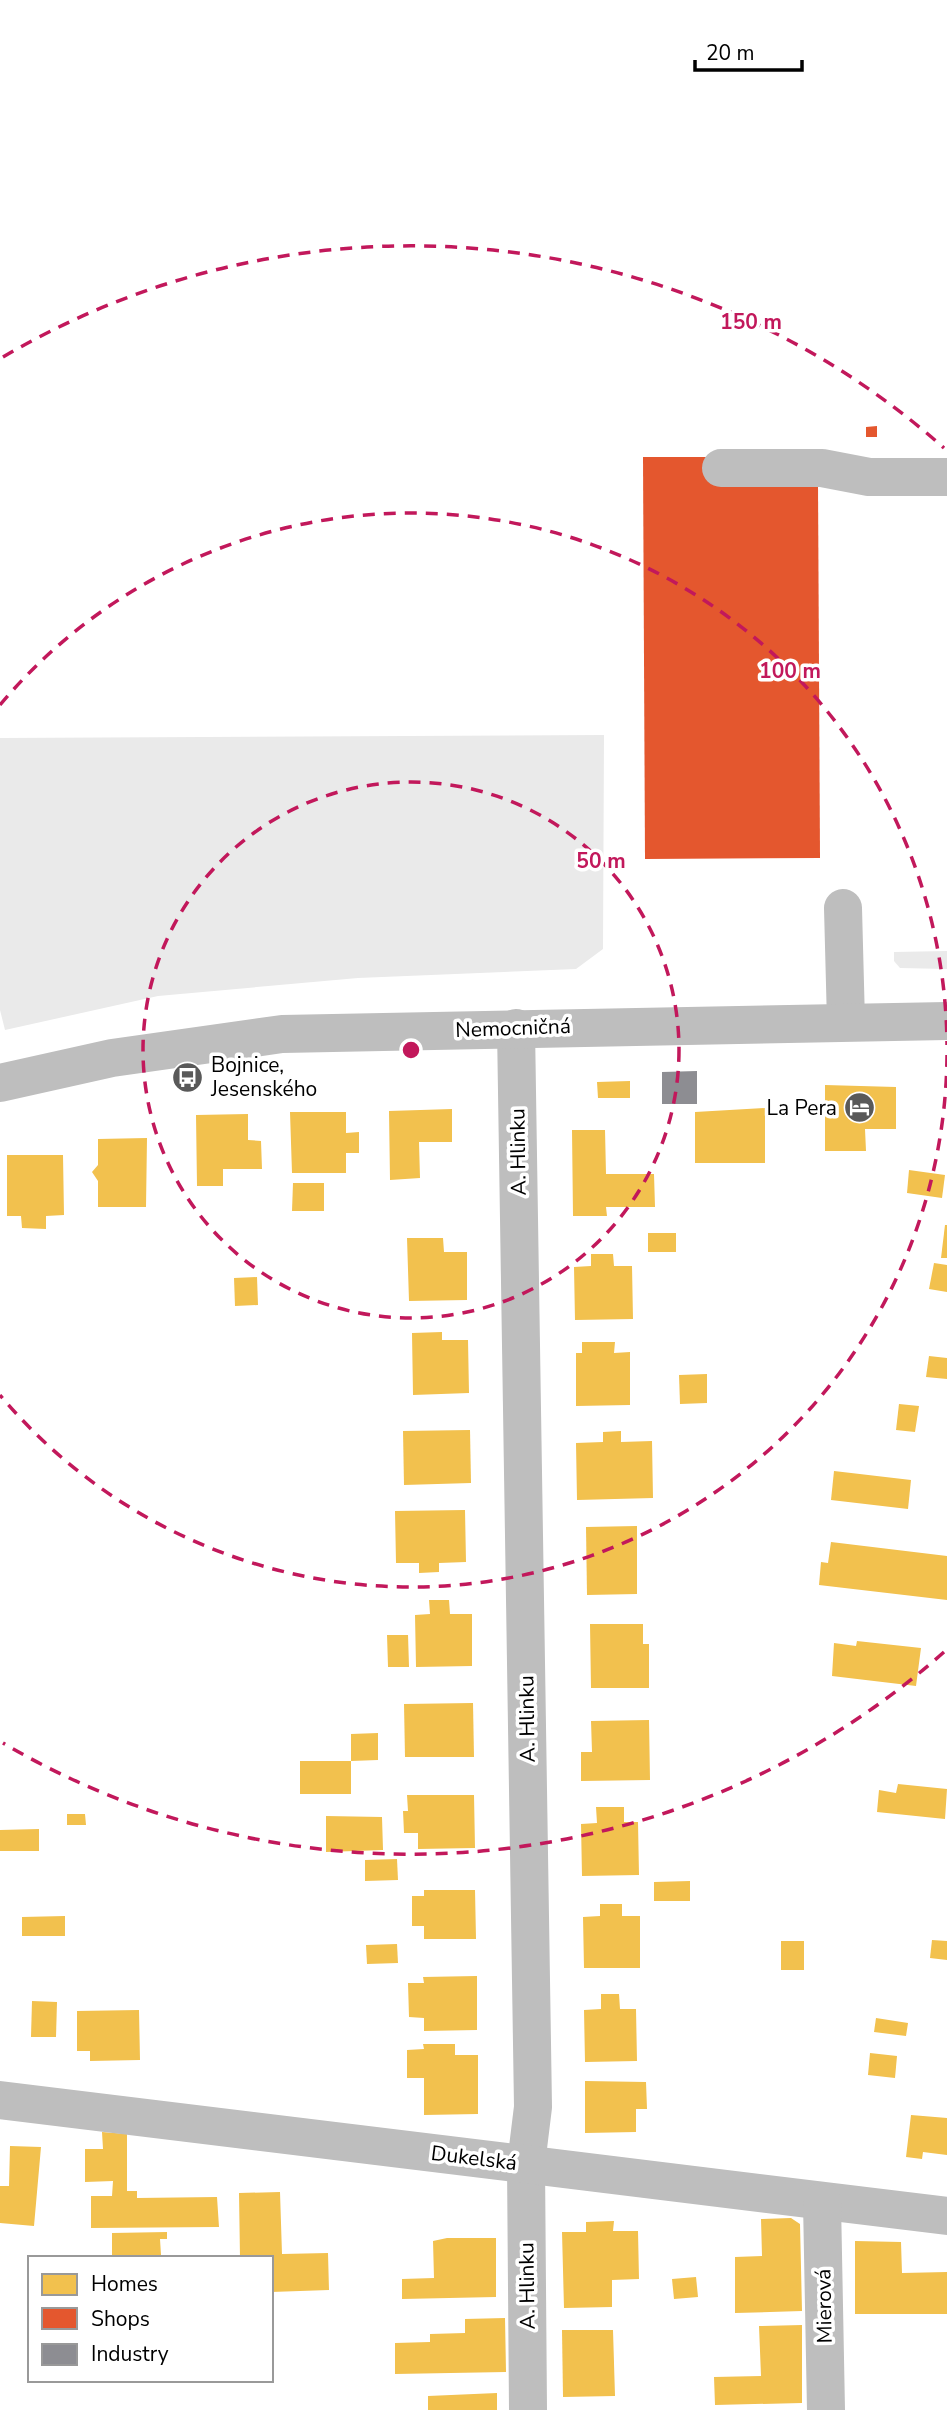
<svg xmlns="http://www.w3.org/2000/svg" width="947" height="2410" font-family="'Nunito Sans',sans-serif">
<rect width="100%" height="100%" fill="#fff"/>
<!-- green -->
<g fill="#eaeaea">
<path d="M604 735 603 949 576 969 358 978 158 996 5 1030 0 1010V738Z"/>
<path d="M947 951V969L900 968 894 961V952Z"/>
</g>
<!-- homes -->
<g fill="#f2c14e">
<path d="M630 1081V1098H598L597 1082Z"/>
<path d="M825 1085 896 1087V1129H865L866 1151H825Z"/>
<path d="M765 1108V1163H695V1112Z"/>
<path d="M452 1109V1142H419L420 1178 390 1180 389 1111Z"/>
<path d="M290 1112H346V1133L359 1132V1153H346V1173H292Z"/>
<path d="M248 1114V1140L261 1141 262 1169H223V1186H197L196 1115Z"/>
<path d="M572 1130H605L606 1174H654L655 1207H606L607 1216H573Z"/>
<path d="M147 1138 146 1207H98V1181L92 1172 98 1165V1139Z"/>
<path d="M7 1155H63L64 1215 46 1216V1229L22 1228 21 1216H7Z"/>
<path d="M909 1170 945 1175 942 1198 907 1193Z"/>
<path d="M293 1183H324V1211H292Z"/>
<path d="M945 1225H947V1258H941Z"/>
<rect x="648" y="1233" width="28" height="19"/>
<path d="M407 1238H443L444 1252H467V1300L409 1301Z"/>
<path d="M591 1254H613L614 1266H632L633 1319 575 1320 574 1267 591 1266Z"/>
<path d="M934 1263 947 1265V1292L929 1289Z"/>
<path d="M257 1277 258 1305 235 1306 234 1278Z"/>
<path d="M442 1332V1340H468L469 1393 413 1395 412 1333Z"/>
<path d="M582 1342H615L614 1353 630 1352V1405L576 1406V1353H582Z"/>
<path d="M929 1356 947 1358V1379L926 1377Z"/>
<path d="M707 1374V1403L680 1404 679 1375Z"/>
<path d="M899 1404 919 1406 915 1432 896 1430Z"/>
<path d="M470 1430 471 1483 404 1485 403 1431Z"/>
<path d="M621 1431V1442L652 1441 653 1498 577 1500 576 1443 603 1442V1432Z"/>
<path d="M834 1471 911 1480 908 1509 831 1500Z"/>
<path d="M465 1510 466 1562 439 1563V1572L419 1573V1563H396L395 1511Z"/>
<path d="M637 1526V1594L587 1595 586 1527Z"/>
<path d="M831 1542 947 1556V1600L819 1585 821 1562 828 1563Z"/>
<path d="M429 1600H449L450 1614H472V1666L416 1667 415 1615 430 1614Z"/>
<path d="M590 1624H643V1644H649V1688H591Z"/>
<path d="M387 1635H408L409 1667H388Z"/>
<path d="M857 1641 921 1648 916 1686 832 1676 834 1643 856 1646Z"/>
<path d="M473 1703 474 1757H405L404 1704Z"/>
<path d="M649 1720 650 1780 581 1781V1752H592L591 1721Z"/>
<path d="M378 1733V1760L351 1761V1734Z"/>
<rect x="300" y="1761" width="51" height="33"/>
<path d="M898 1784 947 1789 945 1819 877 1812 879 1790 896 1793Z"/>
<path d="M407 1795H474L475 1848 418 1849V1833H404L403 1811H408Z"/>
<path d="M596 1807H624V1822H638L639 1875 582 1876 581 1824 597 1823Z"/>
<path d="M67 1814H85L86 1825H67Z"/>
<path d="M326 1816 382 1817 383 1850 326 1852Z"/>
<path d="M39 1829V1851H0V1830Z"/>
<path d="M397 1859 398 1880 365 1881V1860Z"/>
<path d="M690 1881V1901H654V1882Z"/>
<path d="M424 1890H475L476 1939H424V1926H412V1896H424Z"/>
<path d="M600 1904H622V1916H640V1968H584L583 1917 600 1916Z"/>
<path d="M65 1916V1936H22V1917Z"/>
<path d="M932 1940 947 1941V1960L930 1958Z"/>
<rect x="781" y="1941" width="23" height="29"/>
<path d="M397 1944 398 1963 367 1964 366 1945Z"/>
<path d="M477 1976V2030L424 2031V2018L409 2017 408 1983H424L423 1977Z"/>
<path d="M601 1994H619L620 2009H636L637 2061 585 2062 584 2010 601 2009Z"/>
<path d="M32 2001 57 2002 56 2037H31Z"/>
<path d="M139 2010 140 2060 90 2061V2051H77V2011Z"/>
<path d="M876 2018 908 2023 906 2036 874 2032Z"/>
<path d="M423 2044H455V2055H478V2114L424 2115V2078H407V2050L424 2049Z"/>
<path d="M870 2053 897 2056 895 2078 868 2075Z"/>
<path d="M585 2081 646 2082 647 2109H636V2132L585 2133Z"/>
<path d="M911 2115 947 2118V2155L923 2152 922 2159 906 2157Z"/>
<path d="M102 2132 127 2134V2191H137V2198L217 2197 219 2227 91 2228V2196H112L113 2181 85 2182V2149H103Z"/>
<path d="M10 2146 41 2147 34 2226 0 2223V2186H9Z"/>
<path d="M280 2192 282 2254 328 2253 329 2290 271 2292V2258H240L239 2193Z"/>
<path d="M791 2218 800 2224 802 2311 735 2313V2257L762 2256 761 2219Z"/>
<path d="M614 2221 613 2231H638L639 2279 612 2280V2307L564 2308 562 2232H586V2222Z"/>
<path d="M167 2232V2239H160L161 2255H112V2233Z"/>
<path d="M447 2238H496V2297L402 2299V2279L434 2278 433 2241Z"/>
<path d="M855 2241 901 2242 902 2273 947 2272V2314H855Z"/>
<path d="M696 2277 698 2297 674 2299 672 2279Z"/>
<path d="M505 2318 506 2372 395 2374V2343L430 2342V2334L465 2333V2319Z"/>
<path d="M802 2325V2403L715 2405 714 2377 761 2376 759 2326Z"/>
<path d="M562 2330H613L615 2396 563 2397Z"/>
<path d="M497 2393V2410H428V2396Z"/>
</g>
<!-- shops -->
<g fill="#e4572e">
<path d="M877 426V437H866V427Z"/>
<path d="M643 457H713L818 483 820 858 645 859Z"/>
</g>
<!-- industry -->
<path fill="#8d8d92" d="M697 1071V1104H662V1072Z"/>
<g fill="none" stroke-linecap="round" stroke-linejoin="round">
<!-- minor -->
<g stroke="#bebebe" stroke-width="38">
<path d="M721 468H822L869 477H947"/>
<path d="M843 908 846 1022"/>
<path d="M516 1028 533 2107 526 2164 528 2410"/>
<path d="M0 1083 112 1058 282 1034 947 1021"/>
<path d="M0 2100 947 2216"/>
<path d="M822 2202 826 2410"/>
</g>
</g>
<!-- distance rings -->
<g fill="none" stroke="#c2185b" stroke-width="3.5" stroke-dasharray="12 9">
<circle cx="411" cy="1050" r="268"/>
<path d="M947 1055A536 536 0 0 1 0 1395M0 705A536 536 0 0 1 947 1045"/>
<path d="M944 1652A804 804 0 0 1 3 1743M3 357A804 804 0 0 1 944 448"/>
</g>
<!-- icons -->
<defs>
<symbol id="bus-disc" viewBox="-11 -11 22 22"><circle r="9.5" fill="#595959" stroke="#fff"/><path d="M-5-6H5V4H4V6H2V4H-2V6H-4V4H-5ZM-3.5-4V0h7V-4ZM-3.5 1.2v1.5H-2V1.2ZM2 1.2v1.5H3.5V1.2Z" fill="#fff"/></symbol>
<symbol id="hotel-disc" viewBox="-11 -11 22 22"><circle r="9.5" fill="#595959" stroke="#fff"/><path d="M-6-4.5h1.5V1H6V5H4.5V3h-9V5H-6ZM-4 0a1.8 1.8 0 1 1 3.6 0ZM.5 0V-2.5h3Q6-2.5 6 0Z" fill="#fff"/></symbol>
</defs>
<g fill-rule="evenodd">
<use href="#bus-disc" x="170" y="1060" width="35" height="35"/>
<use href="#hotel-disc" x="842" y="1090" width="35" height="35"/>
</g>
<g text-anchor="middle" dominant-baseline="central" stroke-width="7" stroke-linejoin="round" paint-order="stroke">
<!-- street labels -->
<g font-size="21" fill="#000" stroke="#fff">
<text transform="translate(513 1028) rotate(-2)">Nemocničná</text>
<text transform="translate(518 1152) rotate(-91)">A. Hlinku</text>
<text transform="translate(527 1719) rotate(-91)">A. Hlinku</text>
<text transform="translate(474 2158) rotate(7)">Dukelská</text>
<text transform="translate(527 2286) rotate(-91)">A. Hlinku</text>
<text transform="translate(824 2306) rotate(-91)">Mierová</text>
</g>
<!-- poi labels -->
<g font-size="21" fill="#000" stroke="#fff" text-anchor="start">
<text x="211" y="1065">Bojnice,<tspan x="211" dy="24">Jesenského</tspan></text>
<text x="837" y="1108" text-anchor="end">La Pera</text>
</g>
</g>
<circle cx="411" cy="1050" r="10" fill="#c2185b" stroke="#fff" stroke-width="3.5"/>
<g font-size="21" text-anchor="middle" font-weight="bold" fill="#c2185b" stroke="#fff" stroke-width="7" stroke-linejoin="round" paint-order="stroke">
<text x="751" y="329">150 m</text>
<text x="790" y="678">100 m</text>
<text x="601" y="868">50 m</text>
</g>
<!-- legend -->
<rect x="28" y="2256" width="245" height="126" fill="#ffffff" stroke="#999999" stroke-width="2"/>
<rect x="42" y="2274" width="35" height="21" fill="#f2c14e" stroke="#999999" stroke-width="2"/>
<text x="91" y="2291" font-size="21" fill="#000000">Homes</text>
<rect x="42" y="2308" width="35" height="21" fill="#e4572e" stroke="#999999" stroke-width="2"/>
<text x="91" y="2326" font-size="21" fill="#000000">Shops</text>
<rect x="42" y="2344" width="35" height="21" fill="#8d8d92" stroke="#999999" stroke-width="2"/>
<text x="91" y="2361" font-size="21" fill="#000000">Industry</text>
<!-- scale -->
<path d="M695 60v10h107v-10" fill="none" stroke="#000000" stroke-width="3.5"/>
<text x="706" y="60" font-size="21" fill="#000000" stroke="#ffffff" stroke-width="5" paint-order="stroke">20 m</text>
</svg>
